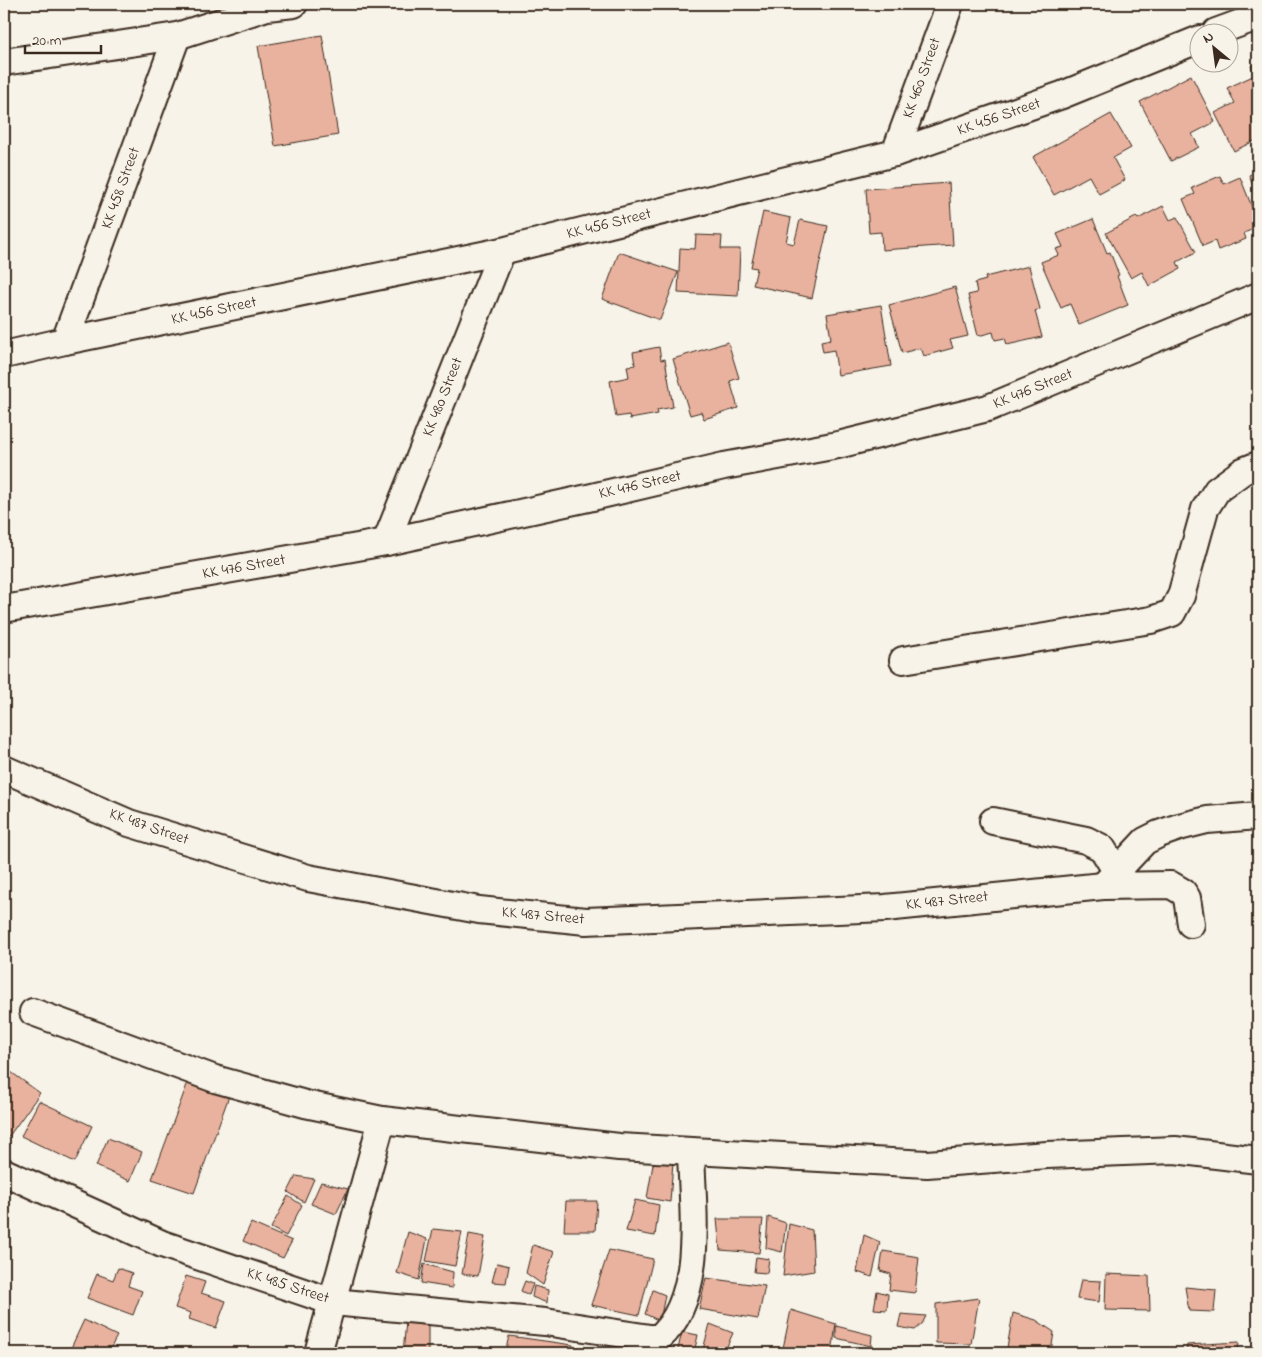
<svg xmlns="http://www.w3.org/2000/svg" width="1262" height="1357" font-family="'Indie Flower',sans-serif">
<rect width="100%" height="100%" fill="#f7f3e8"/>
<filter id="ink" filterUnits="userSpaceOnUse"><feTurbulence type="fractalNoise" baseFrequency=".02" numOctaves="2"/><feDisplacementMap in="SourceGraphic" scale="10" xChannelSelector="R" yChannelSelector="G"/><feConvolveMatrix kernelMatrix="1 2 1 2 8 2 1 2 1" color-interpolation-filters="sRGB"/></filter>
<g filter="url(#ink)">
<!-- building -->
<g fill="#e9b29f" stroke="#3b2a1e">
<path d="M322 35 338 135 275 146 258 46Z"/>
<path d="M1258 63V139L1234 151 1215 113 1235 103 1227 88 1255 75 1251 66Z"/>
<path d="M1191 75 1215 122 1192 134 1199 147 1171 161 1140 102Z"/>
<path d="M1111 114 1131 148 1113 158 1125 180 1099 194 1089 176 1054 195 1033 157Z"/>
<path d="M1258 171V200L1249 175Z"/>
<path d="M1220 176 1224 184 1240 177 1258 222V227L1244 233 1246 239 1218 250 1215 241 1203 246 1183 199 1195 194 1192 188Z"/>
<path d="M949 183 953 245 882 250 881 232 869 233 866 189Z"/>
<path d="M1163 206 1170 220 1177 217 1196 252 1177 262 1180 269 1149 286 1142 272 1131 278 1106 233 1136 217 1138 219Z"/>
<path d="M763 212 791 218 786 242 794 244 800 220 828 226 812 298 753 285 757 268 751 267Z"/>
<path d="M1093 219 1107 253 1110 252 1119 275 1117 276 1128 305 1079 325 1070 304 1061 308 1041 262 1059 255 1056 249 1063 247 1057 234Z"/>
<path d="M696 235 722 236 721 249H740L738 296 678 293 680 248 695 249Z"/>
<path d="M619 252 678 272 660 320 602 299Z"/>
<path d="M1029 266 1040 309 1035 311 1042 337 1007 345 1005 338 995 340 993 332 978 336 968 295 977 293 975 283 986 280 985 277Z"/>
<path d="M955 287 968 336 950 340 953 348 924 356 921 348 902 353 889 305Z"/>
<path d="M881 305 891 366 838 375 834 350 823 352 821 341 831 339 827 314Z"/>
<path d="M728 342 739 378 730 381 738 408 704 419 701 412 690 415 673 359Z"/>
<path d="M659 347 661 360 665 359 673 407 657 410 658 414 630 419 629 415 616 417 610 381 629 377 627 366 635 365 633 352Z"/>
<path d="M4 1067 40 1093 4 1143Z"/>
<path d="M188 1082 229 1096 194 1193 152 1179Z"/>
<path d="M39 1101 92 1126 75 1162 21 1136Z"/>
<path d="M108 1138 142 1152 130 1181 96 1166Z"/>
<path d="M654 1159 673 1162 670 1202 647 1198Z"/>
<path d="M296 1176 314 1179 304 1202 288 1192Z"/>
<path d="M321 1182 348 1189 336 1214 311 1204Z"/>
<path d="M288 1196 302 1205 286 1236 271 1228Z"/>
<path d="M635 1200 659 1205 655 1236 626 1231Z"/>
<path d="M566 1201H597L595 1231H564Z"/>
<path d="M768 1217 786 1223 782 1252 766 1248Z"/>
<path d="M717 1219H763L759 1253 720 1250Z"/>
<path d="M251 1223 292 1241 283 1258 243 1241Z"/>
<path d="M789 1224 812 1230 814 1271 783 1276Z"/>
<path d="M433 1229 462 1232 455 1266 426 1261Z"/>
<path d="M408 1232 427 1239 419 1280 397 1273Z"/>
<path d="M469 1234 485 1237 478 1276 462 1274Z"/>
<path d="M864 1235 880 1242 872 1277 857 1272Z"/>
<path d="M533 1245 554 1252 543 1285 526 1273Z"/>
<path d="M609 1250 653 1259 639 1315 591 1305Z"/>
<path d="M883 1251 919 1257 915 1293 889 1290 891 1274 880 1271Z"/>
<path d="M756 1257 769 1259 767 1273 754 1272Z"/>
<path d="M497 1263 509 1266 506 1283 492 1282Z"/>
<path d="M424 1264 453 1272 452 1288 421 1283Z"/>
<path d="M118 1268 132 1273 128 1286 142 1291 133 1315 87 1298 97 1274 113 1280Z"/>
<path d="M1106 1274 1149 1276 1150 1311 1105 1310Z"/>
<path d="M186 1276 205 1282 201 1293 226 1301 216 1328 189 1319 191 1313 175 1308Z"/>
<path d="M706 1278 765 1286 758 1319 699 1309Z"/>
<path d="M1081 1280 1101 1281 1099 1302 1077 1299Z"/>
<path d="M525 1281 533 1284 529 1295 521 1291Z"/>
<path d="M534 1286 548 1290 547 1303 532 1297Z"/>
<path d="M1185 1287 1216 1290 1214 1312 1189 1311Z"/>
<path d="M653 1290 665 1295 660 1321 645 1314Z"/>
<path d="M877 1291 888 1294 887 1310 874 1309Z"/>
<path d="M979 1298 971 1344 936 1343V1304Z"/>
<path d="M791 1310 836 1324 832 1353H782Z"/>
<path d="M1013 1313 1036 1320 1054 1332 1051 1352 1007 1348Z"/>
<path d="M901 1314 926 1316 922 1324 915 1330 898 1327Z"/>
<path d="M84 1320 117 1336 108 1353H77L70 1350Z"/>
<path d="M406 1321 428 1325V1353H403Z"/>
<path d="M710 1324 733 1333 724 1353H702Z"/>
<path d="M836 1326 872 1335 871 1346 836 1338Z"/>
<path d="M682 1332 698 1335 694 1353H677Z"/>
<path d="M509 1336 573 1345 572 1353H505Z"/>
<path d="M1239 1342 1238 1353H1186L1187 1345Z"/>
<path d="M149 1346 167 1353H146Z"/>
<path d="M899 1350 922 1353H899Z"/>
</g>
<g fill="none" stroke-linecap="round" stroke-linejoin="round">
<defs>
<g id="street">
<path d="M1216 32 1246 21 1258 19"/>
<path d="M4 62 177 36 267 7 294 4"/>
<path d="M895 153 950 4"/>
<path d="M65 341 177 36"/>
<path d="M4 355 65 341 502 251 895 153 1062 95 1200 39"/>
<path d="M386 542 502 251"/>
<path d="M4 609 386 542 588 498 724 466 838 445 988 408 1258 296"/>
<path d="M903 660 1151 620 1172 613 1181 596 1205 509 1217 490 1243 471 1258 465"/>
<path d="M4 769 129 823 308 878 479 910 586 921 885 908 1103 886 1171 885 1183 892 1187 898 1191 924"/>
<path d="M993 821 1086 840 1102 848 1117 872"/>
<path d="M1103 886 1145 841 1159 834 1179 827 1207 820 1258 816"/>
<path d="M33 1012 215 1079 305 1104 382 1120 619 1147 927 1164 1047 1155 1175 1150 1258 1160"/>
<path d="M4 1172 162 1244 333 1302 545 1322 650 1338H659C706 1297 692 1206 691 1151"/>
<path d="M318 1353 382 1120"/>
</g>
</defs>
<!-- street casing -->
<use href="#street" stroke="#3b2a1e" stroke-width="30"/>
<!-- street -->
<use href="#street" stroke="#f7f3e8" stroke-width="26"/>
</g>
</g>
<g text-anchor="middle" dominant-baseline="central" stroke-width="5" stroke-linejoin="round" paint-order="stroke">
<!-- street labels -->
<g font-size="16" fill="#3b2a1e" stroke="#f7f3e8">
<text transform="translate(922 78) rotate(-70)">KK 460 Street</text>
<text transform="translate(999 117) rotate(-19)">KK 456 Street</text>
<text transform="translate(121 188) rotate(-70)">KK 458 Street</text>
<text transform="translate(609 224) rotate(-14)">KK 456 Street</text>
<text transform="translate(214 311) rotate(-12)">KK 456 Street</text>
<text transform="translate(1033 389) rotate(-22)">KK 476 Street</text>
<text transform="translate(443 397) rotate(-68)">KK 480 Street</text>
<text transform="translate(640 485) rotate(-13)">KK 476 Street</text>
<text transform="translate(244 567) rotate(-10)">KK 476 Street</text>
<text transform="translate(149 827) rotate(19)">KK 487 Street</text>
<text transform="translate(947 901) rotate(-6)">KK 487 Street</text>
<text transform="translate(543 916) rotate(5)">KK 487 Street</text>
<text transform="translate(288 1286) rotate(18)">KK 485 Street</text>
</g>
</g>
<!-- margin -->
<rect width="1262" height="1357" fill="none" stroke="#f7f3e8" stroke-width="20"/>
<rect x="10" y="10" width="1242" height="1337" fill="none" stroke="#3b2a1e" stroke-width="2" filter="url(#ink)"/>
<!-- north arrow -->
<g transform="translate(1214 48) rotate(331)"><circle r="24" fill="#f7f3e8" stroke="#aca397"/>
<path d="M0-4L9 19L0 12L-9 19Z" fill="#3b2a1e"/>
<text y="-8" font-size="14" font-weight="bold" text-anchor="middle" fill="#3b2a1e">N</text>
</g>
<!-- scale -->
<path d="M25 45v8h76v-8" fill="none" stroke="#3b2a1e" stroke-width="2.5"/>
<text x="32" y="45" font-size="15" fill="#3b2a1e" stroke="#f7f3e8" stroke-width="4" paint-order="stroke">20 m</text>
</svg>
